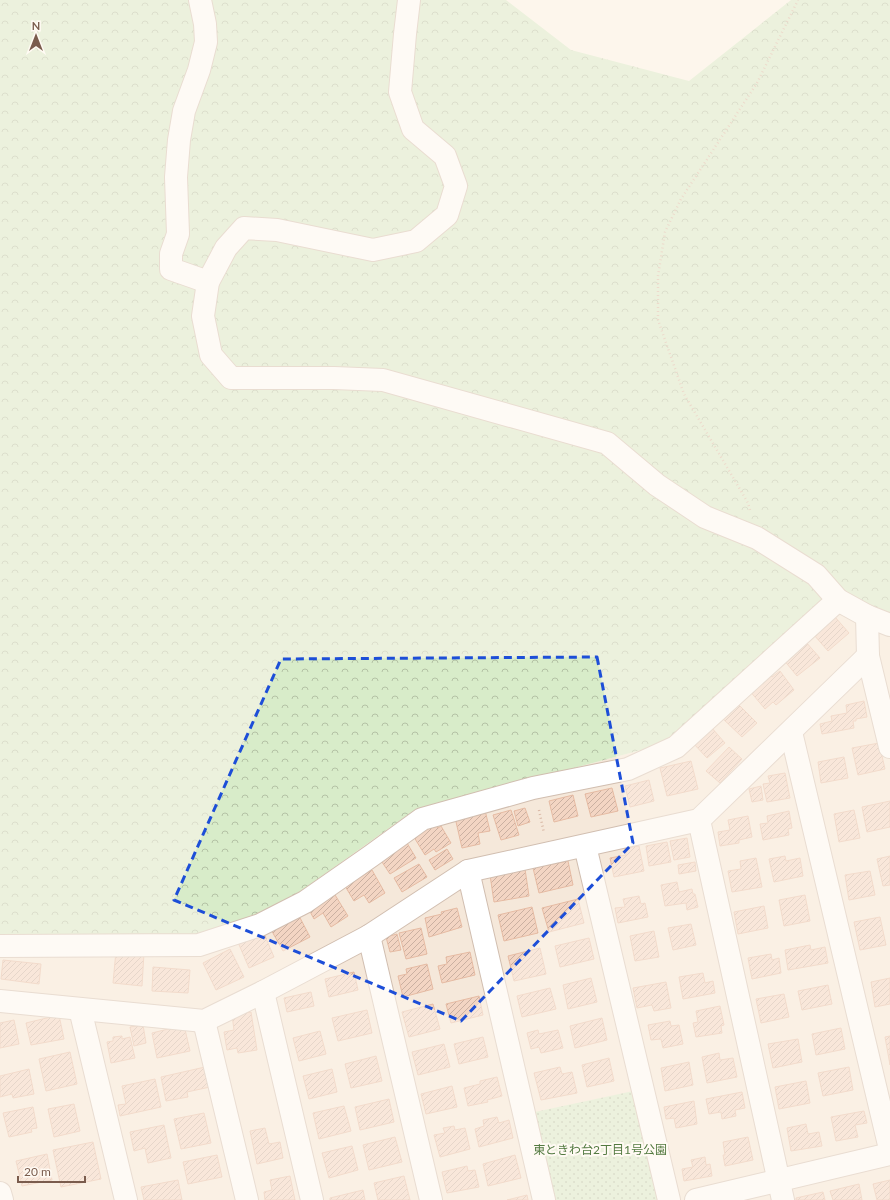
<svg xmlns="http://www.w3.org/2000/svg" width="890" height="1200" font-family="Lato,'Noto Sans JP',sans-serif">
<defs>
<pattern id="forest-crowns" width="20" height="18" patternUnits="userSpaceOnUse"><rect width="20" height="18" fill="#d8ecc9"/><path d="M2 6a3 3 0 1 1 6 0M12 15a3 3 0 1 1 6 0" fill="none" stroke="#b4c2a5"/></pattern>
<pattern id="park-dots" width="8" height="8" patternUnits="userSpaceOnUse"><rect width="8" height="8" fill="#d8ecc9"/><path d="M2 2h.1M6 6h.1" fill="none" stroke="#b4c2a5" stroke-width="1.8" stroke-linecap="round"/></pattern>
<pattern id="building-hatch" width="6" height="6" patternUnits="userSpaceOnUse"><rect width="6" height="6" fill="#f3d5c3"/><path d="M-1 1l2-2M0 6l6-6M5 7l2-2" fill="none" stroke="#cab0a1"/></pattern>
</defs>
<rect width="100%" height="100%" fill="#fdf6ec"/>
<!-- residential -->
<path fill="#f5e8da" d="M837 592 890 617V1200H0V937L301 891 413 811 675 741Z"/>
<!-- forest -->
<path fill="url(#forest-crowns)" d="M0 0H506L571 50 689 81 791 0H890V617L837 593 675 741 413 811 301 891 242 924 186 939 0 937Z"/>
<!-- park -->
<path fill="url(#park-dots)" d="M638 1090 658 1200H555L535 1112Z"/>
<!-- building -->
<g fill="url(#building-hatch)" stroke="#e6bba3">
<path d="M835 617 849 633 828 651 814 635Z"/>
<path d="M805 641 820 658 797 676 783 659Z"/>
<path d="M780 671 794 690 776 705 773 702 765 709 749 690 769 674 772 677Z"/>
<path d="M864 701 867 717 856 719V721H853L854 728 822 734 820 724 832 721 831 716 847 713 846 705Z"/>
<path d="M736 702 757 723 742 737 721 717Z"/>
<path d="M711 727 725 743 707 758 693 743Z"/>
<path d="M879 743 885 769 858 775 852 748Z"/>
<path d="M729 747 742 759 720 783 706 771Z"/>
<path d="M844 757 848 778 821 783 818 762Z"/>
<path d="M691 761 698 789 667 796 660 768Z"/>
<path d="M785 773 790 798 767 802 763 784 770 783 768 776Z"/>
<path d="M649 780 654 801 630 807 625 786Z"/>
<path d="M761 786 763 800 752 802 749 789Z"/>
<path d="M612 788 618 811 591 817 585 794Z"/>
<path d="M573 795 578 816 554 822 549 801Z"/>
<path d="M890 801V827L867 832 862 807Z"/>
<path d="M484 806 490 831 478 833 480 844 462 848 454 813Z"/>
<path d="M525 808 530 822 518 826 514 811Z"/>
<path d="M511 810 519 835 501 840 493 815Z"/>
<path d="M854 810 860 838 839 842 834 814Z"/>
<path d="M789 811 792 828 788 829 789 835 763 840 760 824 768 823 767 816Z"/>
<path d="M748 816 752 837 739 840V843L720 846 718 832 730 830 728 820Z"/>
<path d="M434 821 438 828 441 826 451 843 436 852 434 849 425 855 412 834Z"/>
<path d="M687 838 690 857 674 860 670 841Z"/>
<path d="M667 842 671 862 649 866 646 846Z"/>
<path d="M407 843 416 858 390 874 380 859Z"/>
<path d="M639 846 644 871 614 877 610 858 626 855 625 848Z"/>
<path d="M447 849 453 859 435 870 429 860Z"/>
<path d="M785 856 786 861 800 858 803 876 774 882 769 859Z"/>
<path d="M890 856V885L883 886 877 859Z"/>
<path d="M756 858 762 887 732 892 728 871 741 869 740 861Z"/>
<path d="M568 861 573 885 539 893 533 868Z"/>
<path d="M695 862 696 871 679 874 678 865Z"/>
<path d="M419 864 427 877 402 892 394 878Z"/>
<path d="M525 869 529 896 494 902 490 875Z"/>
<path d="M372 870 385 893 369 903 364 895 354 901 345 886Z"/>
<path d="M870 871 875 895 849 900 845 875Z"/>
<path d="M677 882 679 892 692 889 693 894H695L698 907 687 910 686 903 665 906 661 885Z"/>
<path d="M332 890 348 916 331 927 323 913 314 919 307 906Z"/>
<path d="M805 895 810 921 784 926 779 900Z"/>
<path d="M639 896 641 904 645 903 648 917 618 923 615 908 625 907 623 899Z"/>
<path d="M578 899 584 923 549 932 542 908Z"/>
<path d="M764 906 768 928 738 934 734 912Z"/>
<path d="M532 907 538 933 504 941 498 915Z"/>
<path d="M457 908 462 927 429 937 425 918 442 914 441 912Z"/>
<path d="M297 912 310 937 283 951 269 926Z"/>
<path d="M880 917 886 945 860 950 854 922Z"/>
<path d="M691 924 696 945 673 950 668 928Z"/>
<path d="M421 928 427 954 406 959 399 933Z"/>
<path d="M262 929 274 957 249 968 237 940Z"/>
<path d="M654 931 659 957 635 961 630 936Z"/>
<path d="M397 934 401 950 390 952 386 937Z"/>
<path d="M589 938 594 959 560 967 555 946Z"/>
<path d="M810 945 811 950 825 947 828 963 788 970 785 950Z"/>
<path d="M540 948 546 974 514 981 508 956Z"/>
<path d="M230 949 244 977 216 990 203 963Z"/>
<path d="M116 951 144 953 142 986 113 983Z"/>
<path d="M470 952 475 975 442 983 438 966 447 964 446 957Z"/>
<path d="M771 954 772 960 779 958 781 973 752 979 748 958Z"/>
<path d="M3 960 41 964 39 984 1 979Z"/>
<path d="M427 964 433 989 403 997 398 976 407 974 406 969Z"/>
<path d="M153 967 190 970 188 993 152 991Z"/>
<path d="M354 972 358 990 329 997 325 979Z"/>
<path d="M703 973 705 983 713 981 715 993 683 999 679 977Z"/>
<path d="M591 978 597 1002 568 1009 563 985Z"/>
<path d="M890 978V1004L875 1007 871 982Z"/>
<path d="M666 982 671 1008 654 1011 652 1005 637 1008 633 988Z"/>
<path d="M828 985 832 1004 802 1010 798 991Z"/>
<path d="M550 988 556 1009 522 1017 517 996Z"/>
<path d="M311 992 314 1006 287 1012 284 998Z"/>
<path d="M784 994 789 1017 761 1023 756 999Z"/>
<path d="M479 996 483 1015 451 1023 446 1004Z"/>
<path d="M433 1004 440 1029 409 1037 402 1012Z"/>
<path d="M720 1006 724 1025 721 1026 722 1033 696 1037 693 1023 698 1022 696 1011Z"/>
<path d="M367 1010 372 1033 338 1041 332 1018Z"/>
<path d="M251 1012 257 1050 238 1053 237 1048 227 1050 224 1032 234 1030 232 1015Z"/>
<path d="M59 1015 64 1039 31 1045 26 1023Z"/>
<path d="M602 1018 607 1040 575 1048 570 1026Z"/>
<path d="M14 1020 19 1044 0 1048V1023Z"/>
<path d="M670 1021 671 1026 679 1025 683 1044 663 1048 661 1039 651 1040 648 1025Z"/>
<path d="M143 1025 146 1043 134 1046 130 1027Z"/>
<path d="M184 1025 190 1051 157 1058 152 1033Z"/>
<path d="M841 1028 845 1049 816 1055 812 1034Z"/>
<path d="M538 1030 539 1034 558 1030 563 1048 541 1053 539 1047 531 1049 527 1033Z"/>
<path d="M320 1031 326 1054 299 1061 293 1038Z"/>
<path d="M122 1036V1039L130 1037 135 1058 111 1063 107 1042 113 1041V1037Z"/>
<path d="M890 1036V1065L885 1037Z"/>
<path d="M483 1037 488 1057 459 1064 454 1044Z"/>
<path d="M798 1039 802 1062 773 1068 768 1044Z"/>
<path d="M444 1044 450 1067 418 1075 412 1052Z"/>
<path d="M70 1052 77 1084 46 1091 39 1059Z"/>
<path d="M719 1053 720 1060 733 1058 737 1077 707 1083 702 1057Z"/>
<path d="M376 1056 382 1081 351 1088 345 1064Z"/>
<path d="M609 1058 614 1081 587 1087 582 1065Z"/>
<path d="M689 1062 693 1085 665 1091 661 1068Z"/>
<path d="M205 1067 210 1087 187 1092 188 1097 166 1101 161 1077Z"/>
<path d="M560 1067 562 1074 572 1072 577 1093 541 1100 534 1073Z"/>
<path d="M849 1067 853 1090 823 1096 818 1073Z"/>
<path d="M29 1069 34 1094 13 1098 12 1094 0 1097V1076Z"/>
<path d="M332 1069 337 1092 309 1099 303 1076Z"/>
<path d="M497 1077 502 1096 487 1100 488 1102 468 1106 464 1088 480 1084V1081Z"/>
<path d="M155 1079 161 1107 120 1116 118 1105 126 1104 122 1086Z"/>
<path d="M806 1081 810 1103 779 1109 775 1087Z"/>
<path d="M452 1086 457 1107 426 1114 421 1094Z"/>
<path d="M742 1092 745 1108 735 1110 736 1116 722 1119 721 1112 709 1114 706 1099Z"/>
<path d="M389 1099 394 1122 360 1130 355 1107Z"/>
<path d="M694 1101 697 1124 676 1128 674 1118 666 1119 664 1107Z"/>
<path d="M74 1104 80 1131 54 1137 48 1109Z"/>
<path d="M344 1106 351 1131 319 1139 313 1113Z"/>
<path d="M33 1107 37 1128 31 1129 32 1132 9 1137 3 1113Z"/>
<path d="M864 1111 867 1123 855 1125 858 1137 836 1141 831 1117Z"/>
<path d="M204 1113 211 1143 181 1149 174 1119Z"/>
<path d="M497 1117 499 1123 509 1120 513 1138 479 1147 475 1129 484 1126 483 1120Z"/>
<path d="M806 1124 808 1134 819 1132 822 1146 791 1151 787 1128Z"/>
<path d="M164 1125 171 1158 148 1163 145 1148 134 1151 130 1132Z"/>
<path d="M454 1126 455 1130 465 1128 470 1149 440 1157 434 1135 445 1133 443 1128Z"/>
<path d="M265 1128 269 1144 280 1142 283 1158 257 1164 250 1131Z"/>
<path d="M395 1137 402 1162 369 1170 363 1145Z"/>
<path d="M748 1137 753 1160 725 1166 723 1155H725L723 1142Z"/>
<path d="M93 1142 101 1179 61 1187 53 1150Z"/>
<path d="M352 1146 358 1170 329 1178 322 1153Z"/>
<path d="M47 1154 52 1180 22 1186 16 1161Z"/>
<path d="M217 1155 222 1177 188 1184 183 1162Z"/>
<path d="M515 1155 521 1178 488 1186 483 1164Z"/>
<path d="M705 1157 706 1165 710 1164 712 1176 684 1181 682 1169 693 1167 691 1160Z"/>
<path d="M467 1166 468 1171 475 1170 479 1187 447 1193 442 1172Z"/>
<path d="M290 1176 295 1200H265L264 1192 272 1190 270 1180Z"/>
<path d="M404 1176 410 1200H378L374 1183Z"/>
<path d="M178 1180 182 1200H144L141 1187Z"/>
<path d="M890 1180V1200H877L873 1184Z"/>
<path d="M859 1184 862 1200H833L830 1191Z"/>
<path d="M363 1190 365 1200H330V1198Z"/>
<path d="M823 1192 825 1200H796V1198Z"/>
<path d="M527 1195 528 1200H507Z"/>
</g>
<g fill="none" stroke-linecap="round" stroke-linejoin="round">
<defs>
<g id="minor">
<path d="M200 0 205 24 206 42 199 70 184 111 179 140 176 177 178 234 171 254V269L208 282"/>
<path d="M409 0 405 34 400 92 413 129 445 156 456 186 447 215 416 241 373 250 277 230 244 228 226 248 208 282 203 316 211 355 231 378H334L383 380 607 443 657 485 705 517 757 538 816 575 838 600 867 616 868 656 890 747"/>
<path d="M867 616 890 625"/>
<path d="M791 732 890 1149"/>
<path d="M699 820 783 1200"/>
<path d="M585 846 669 1200"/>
<path d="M468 871 544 1200"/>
<path d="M369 936 431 1200"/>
<path d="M0 946 199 945 260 925 305 902 371 856 422 819 533 788 628 769 676 747 838 600"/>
<path d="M263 992 312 1200"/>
<path d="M0 1001 204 1021 263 992 369 936 468 871 699 820 868 656"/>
<path d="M80 1009 126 1200"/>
<path d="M204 1021 247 1200"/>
<path d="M0 1193 2 1200"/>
<path d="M696 1200 890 1154"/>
</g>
</defs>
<!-- minor casing -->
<use href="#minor" stroke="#d1beb0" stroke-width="24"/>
<!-- path -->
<g stroke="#d9b8a5" stroke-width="2.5" stroke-dasharray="1 3" stroke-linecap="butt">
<path d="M750 510 748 503 684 394 658 320V276L665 232 681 199 757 83 798 0"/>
<path d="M539 810 544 833"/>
</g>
<!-- minor -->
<use href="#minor" stroke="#fff" stroke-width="22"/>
</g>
<!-- marked area -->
<path d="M0 0H890V1200H0ZM597 657 633 843 461 1021 174 900 281 659Z" fill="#fdf6ec" fill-opacity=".55" fill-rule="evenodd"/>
<path fill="none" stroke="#1d4ed8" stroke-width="3" stroke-dasharray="8 5" stroke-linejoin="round" d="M597 657 633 843 461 1021 174 900 281 659Z"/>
<g text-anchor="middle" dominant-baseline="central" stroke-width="4" stroke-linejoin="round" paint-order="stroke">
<!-- park labels -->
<g font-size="12" fill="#537a41" stroke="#fffaf3">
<text x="600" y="1149">東ときわ台2丁目1号公園</text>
</g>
</g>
<!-- north arrow -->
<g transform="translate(36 36)" stroke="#fffaf3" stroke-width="3" paint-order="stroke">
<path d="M0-3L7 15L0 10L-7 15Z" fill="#7a5c4d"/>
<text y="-6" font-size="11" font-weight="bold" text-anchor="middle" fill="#7a5c4d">N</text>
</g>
<!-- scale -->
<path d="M18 1176v6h67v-6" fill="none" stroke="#7a5c4d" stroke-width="2"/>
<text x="24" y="1176" font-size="12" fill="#7a5c4d" stroke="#fffaf3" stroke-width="3" paint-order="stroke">20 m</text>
</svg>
